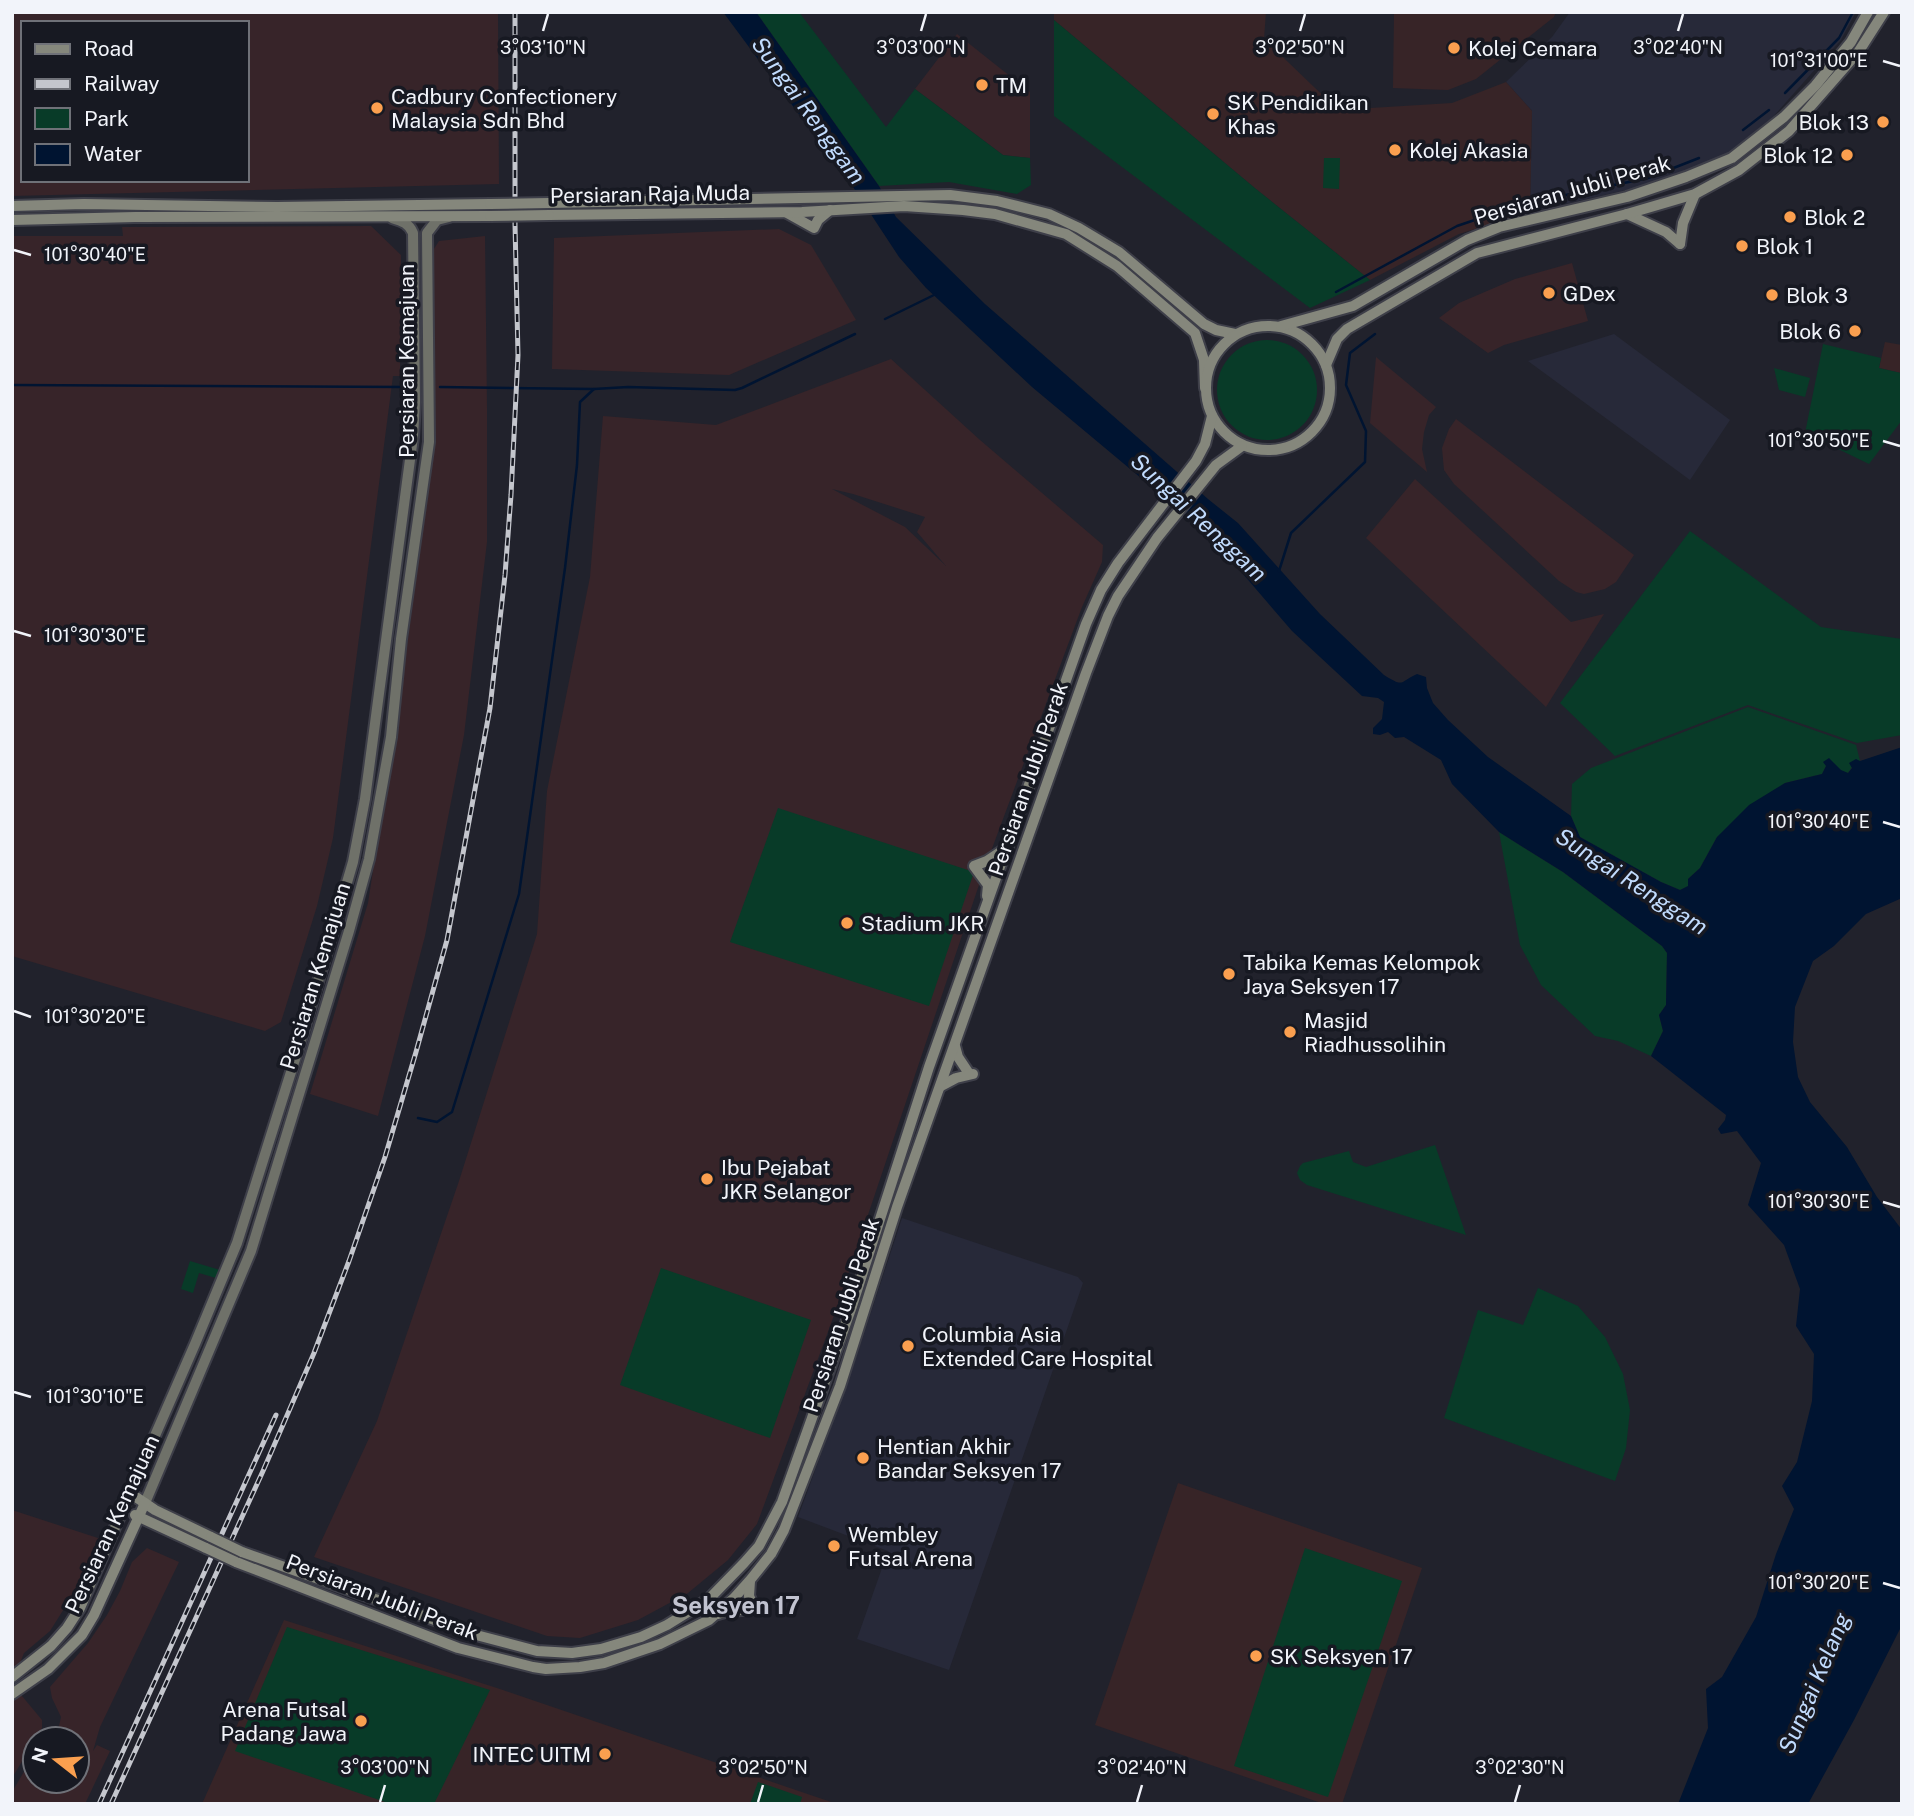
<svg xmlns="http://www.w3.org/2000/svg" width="1914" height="1816" font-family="'Public Sans',sans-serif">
<rect width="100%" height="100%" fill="#21222c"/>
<!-- built -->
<g fill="#272939">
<path d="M1570 12H1856L1841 40 1773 117 1726 155 1683 173 1635 188 1530 212 1532 111 1506 82 1552 37Z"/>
<path d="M1614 334 1730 420 1690 480 1528 361Z"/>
<path d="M902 1218 1078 1277 1083 1283 949 1670 857 1639 888 1551 798 1517 854 1364Z"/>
</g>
<!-- industrial -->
<g fill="#372429" fill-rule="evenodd">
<path d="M12 12H498L499 184 12 196ZM23 23H247V180H23Z"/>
<path d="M957 34 1030 92V158L1003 155 915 89Z"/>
<path d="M371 226 401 255 400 376H393L333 838 317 906 281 1022 265 1031 12 956V236H123L122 227Z"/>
<path d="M779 229 811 245 856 320 729 375 552 369 554 238Z"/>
<path d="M485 236 487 408V542L464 735 425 936 378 1116 310 1094 368 903 403 676 435 436 432 252 439 241Z"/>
<path d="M1572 263 1588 321 1504 345 1488 353 1439 318 1459 303 1515 279Z"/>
<path d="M1376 357 1436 407 1429 415 1424 432 1422 449 1427 472 1370 423Z"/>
<path d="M891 359 980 440 1103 545 1102 562 1082 607 984 870 836 1310 757 1524 728 1560 688 1593 638 1620 580 1638 547 1636 314 1557 377 1421 459 1181 537 934 547 791 590 577 603 416 716 425ZM832 489 853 494 925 517 917 532 946 566 905 527Z"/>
<path d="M1456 419 1634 555 1616 582 1605 589 1584 594 1576 592 1559 581 1454 484 1444 470 1442 448 1449 429Z"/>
<path d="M1415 479 1571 622 1604 614 1546 707 1366 538Z"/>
<path d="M12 1510 101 1539 72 1596 50 1631 24 1653 12 1683Z"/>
<path d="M147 1548 179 1562 100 1727 93 1751 97 1745 110 1751 85 1804H12V1792L35 1753V1781H77V1739H56L61 1717 52 1698 50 1687 88 1643 107 1615 120 1591 132 1562Z"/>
<path d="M12 1684 42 1720V1728L12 1778Z"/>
</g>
<!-- education -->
<g fill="#372427">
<path d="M1054 12H1266L1264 39 1338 110 1452 103 1506 82 1532 111 1530 212 1459 234 1370 280 1256 189 1054 20Z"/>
<path d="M1394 12H1556L1554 17 1476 79 1448 90 1393 88Z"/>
<path d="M1885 342 1902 345 1901 373 1879 368Z"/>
<path d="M1178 1483 1422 1568 1342 1804H1324L1095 1725Z"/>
<path d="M284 1620 500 1689 837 1804H202Z"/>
</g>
<!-- green -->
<g fill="#083b28">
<path d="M756 12H799L886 127 915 89 1003 155 1030 158 1031 185 1017 194 949 182 879 186Z"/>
<path d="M1054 20 1256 189 1370 280 1310 308 1054 116Z"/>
<path d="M1324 158H1340L1339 189 1323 188Z"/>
<circle cx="1267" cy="390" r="50"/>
<path d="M1823 344 1881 358 1879 368 1901 373 1902 370V420L1869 464 1805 433Z"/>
<path d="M1774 368 1810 378 1805 397 1779 390Z"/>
<path d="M1690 531 1821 627 1902 639V735L1857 743 1748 705 1615 756 1560 703Z"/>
<path d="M1748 707 1856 745 1860 761 1850 764 1852 767 1848 773 1826 766 1822 774 1785 783 1717 837 1700 868 1688 879 1689 886 1680 890 1661 882 1580 837 1571 816 1572 784 1591 768Z"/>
<path d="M778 808 974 872 929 1006 730 942Z"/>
<path d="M1499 832 1563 872 1662 946 1667 953 1666 1005 1659 1015 1663 1031 1651 1056 1618 1041 1595 1036 1541 985 1520 945Z"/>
<path d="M1435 1145 1466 1235 1307 1185 1300 1180 1297 1173 1300 1166 1303 1163 1349 1151 1353 1162 1366 1167Z"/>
<path d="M190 1261 220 1270 216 1278 199 1273 193 1293 181 1289Z"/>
<path d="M661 1268 811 1320 770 1438 620 1385Z"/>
<path d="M1538 1288 1578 1306 1605 1337 1623 1374 1630 1410 1626 1448 1615 1481 1444 1418 1478 1310 1523 1325Z"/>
<path d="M1305 1548 1402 1581 1328 1797 1234 1766Z"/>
<path d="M287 1627 490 1690 434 1804H391L235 1751Z"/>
<path d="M758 1782 802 1797 800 1804H750Z"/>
</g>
<!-- water -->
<path fill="#001431" d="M723 12H756L879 186 896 217 985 304 1208 499 1238 523 1320 614 1384 675C1405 688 1399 682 1417 674L1426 677 1427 688 1433 703 1448 720 1488 757 1571 816 1580 837 1661 882 1680 890 1688 886V879L1700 868 1717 837 1749 805 1785 783 1822 774 1826 766 1823 762 1829 758 1841 770 1848 773 1852 768 1849 763 1856 759 1860 761 1902 747V898L1866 914 1834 946 1813 961 1795 1007 1793 1042 1798 1077 1810 1102 1847 1147 1877 1197 1902 1230V1625L1854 1720 1808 1804H1678L1708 1728 1706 1689 1722 1677 1756 1617 1776 1554 1794 1509 1782 1486 1797 1462 1812 1401 1814 1354 1796 1326 1800 1289 1784 1245 1748 1205 1761 1163 1737 1131 1721 1134 1718 1129 1725 1120 1726 1115 1651 1056 1663 1031 1659 1015 1666 1005 1667 953 1662 946 1563 872 1499 832 1452 784 1441 760 1404 737 1395 738 1388 732 1380 735 1373 734V728L1382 719 1384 702 1378 698 1362 696 1292 631 1219 546 1190 519 1032 387 926 288 899 257 853 187Z"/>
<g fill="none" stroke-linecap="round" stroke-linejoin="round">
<!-- stream -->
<g stroke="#001431" stroke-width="2.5">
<path d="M1785 93 1839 38 1853 12"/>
<path d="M1743 130 1769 110"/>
<path d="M1561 196 1648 178 1699 158"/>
<path d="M1336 292 1457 226 1519 205"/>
<path d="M885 319 936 294"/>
<path d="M12 385 405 387"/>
<path d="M440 387 594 389 628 387 735 390 742 388 855 334"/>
<path d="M1279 571 1291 533 1365 462 1366 431 1346 385 1350 353 1375 334"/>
<path d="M418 1118 437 1122 452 1112 519 894 565 568 577 465 580 402 594 389"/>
</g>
<defs>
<g id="secondary">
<path d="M130 1493 195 1344 237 1243 297 1053 353 862 365 799 413 437 415 402 413 233C409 223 402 221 392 218"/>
<path d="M145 1503 251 1251 349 931 369 859 391 737 401 639 429 442 427 233 437 220 449 217"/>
</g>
<g id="primary">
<path d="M549 203 950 195 997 201 1049 214 1079 228 1119 252 1204 324 1216 330 1235 334"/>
<path d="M12 206 84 204 277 207 490 204"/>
<path d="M787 213 814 228 818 220 830 210"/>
<path d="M1627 214 1666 232 1680 244"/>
<path d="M549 215 802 212 904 206 963 210 995 214 1066 234 1117 266 1195 333 1204 360 1205 388"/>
<path d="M12 220 135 217 490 216"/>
<path d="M1680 244 1683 223 1695 194"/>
<circle cx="1268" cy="388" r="62"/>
<path d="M1281 326 1353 306 1467 240 1499 227 1627 197 1686 177 1732 158 1784 117 1815 86 1851 42 1868 12"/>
<path d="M1326 365 1337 339 1347 329 1477 253 1627 214 1695 194 1739 170 1789 131 1859 51 1884 12"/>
<path d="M987 896 988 885 974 866 987 861 1008 847"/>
<path d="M955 1046 958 1057 968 1072"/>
<path d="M941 1086 956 1078 973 1074"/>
<path d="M135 1515 206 1548"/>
<path d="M242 1552 480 1636 537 1651 572 1653 601 1649 641 1637 667 1625 709 1599 744 1563 759 1546 782 1502 852 1306 929 1067 1086 624 1101 590 1118 563 1196 461 1205 444 1212 416"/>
<path d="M236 1562 458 1648 533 1667 546 1669 580 1667 604 1663 660 1644 709 1620 734 1598 751 1579 771 1554 784 1530 840 1386 897 1207 1086 673 1108 616 1118 596 1157 538 1216 465 1242 446"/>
<path d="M718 1614 728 1611 755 1609 749 1596 750 1581"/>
<path d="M12 1677 51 1646 67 1628 80 1608 130 1493 155 1510 211 1537"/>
<path d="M12 1694 48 1669 82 1635 94 1615 145 1503"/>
</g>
</defs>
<!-- secondary casing -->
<use href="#secondary" stroke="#3e3f49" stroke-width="14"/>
<!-- primary casing -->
<use href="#primary" stroke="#3e3f49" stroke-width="14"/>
<!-- secondary -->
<use href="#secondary" stroke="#6f7169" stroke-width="10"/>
<!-- primary -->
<use href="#primary" stroke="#85877c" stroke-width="10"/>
<defs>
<g id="rail">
<path d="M99 1804 276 1415"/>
<path d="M111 1804 263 1471 314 1353 349 1261 385 1157 416 1052 447 940 490 708 505 575 511 495 518 355 515 224V12"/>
</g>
</defs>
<!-- rail casing -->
<use href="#rail" stroke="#c4c6cd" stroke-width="5"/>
<!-- rail -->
<use href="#rail" stroke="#171922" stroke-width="2.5" stroke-dasharray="8" stroke-linecap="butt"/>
<defs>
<g id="primary-bridge">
<path d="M490 204 549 203"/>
<path d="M490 216 549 215"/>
<path d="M211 1537 242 1552"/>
<path d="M206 1548 236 1562"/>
</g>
</defs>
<!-- primary-bridge casing -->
<use href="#primary-bridge" stroke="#3e3f49" stroke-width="14" stroke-linecap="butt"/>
<!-- primary-bridge -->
<use href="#primary-bridge" stroke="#85877c" stroke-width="10"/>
</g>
<!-- ticks -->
<path fill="none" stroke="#f2f4fa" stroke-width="2.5" d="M543 31 548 14M921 31 926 14M1300 31 1305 14M1678 31 1683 14M1883 61 1900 66M14 250 31 255M1883 441 1900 446M14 631 31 636M1883 822 1900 827M14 1011 31 1017M1883 1202 1900 1207M14 1392 31 1397M1883 1583 1900 1588M380 1802 385 1785M758 1802 763 1785M1137 1802 1142 1785M1515 1802 1520 1785"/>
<!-- markers -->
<g fill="#fa9f4f" stroke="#171922" stroke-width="2.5">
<circle cx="1454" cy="48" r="7"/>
<circle cx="982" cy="85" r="7"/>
<circle cx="377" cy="108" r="7"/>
<circle cx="1213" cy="114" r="7"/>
<circle cx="1883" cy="122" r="7"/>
<circle cx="1395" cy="150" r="7"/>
<circle cx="1847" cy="155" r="7"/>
<circle cx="1790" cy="217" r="7"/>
<circle cx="1742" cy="246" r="7"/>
<circle cx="1549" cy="293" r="7"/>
<circle cx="1772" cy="295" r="7"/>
<circle cx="1855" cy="331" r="7"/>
<circle cx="847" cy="923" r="7"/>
<circle cx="1229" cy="974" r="7"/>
<circle cx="1290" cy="1032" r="7"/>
<circle cx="707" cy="1179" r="7"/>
<circle cx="908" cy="1346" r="7"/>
<circle cx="863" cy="1458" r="7"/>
<circle cx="834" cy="1546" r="7"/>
<circle cx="1256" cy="1656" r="7"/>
<circle cx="361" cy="1721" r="7"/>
<circle cx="605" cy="1754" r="7"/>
</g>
<g text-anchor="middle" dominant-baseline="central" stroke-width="7" stroke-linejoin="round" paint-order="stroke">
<!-- poi labels -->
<g font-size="21" fill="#f2f4fa" stroke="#171922" text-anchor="start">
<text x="1468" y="48">Kolej Cemara</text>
<text x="996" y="85">TM</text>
<text x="391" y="96">Cadbury Confectionery<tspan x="391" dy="24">Malaysia Sdn Bhd</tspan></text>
<text x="1227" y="102">SK Pendidikan<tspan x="1227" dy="24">Khas</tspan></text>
<text x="1869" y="122" text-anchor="end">Blok 13</text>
<text x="1409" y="150">Kolej Akasia</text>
<text x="1833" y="155" text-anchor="end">Blok 12</text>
<text x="1804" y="217">Blok 2</text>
<text x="1756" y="246">Blok 1</text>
<text x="1563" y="293">GDex</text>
<text x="1786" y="295">Blok 3</text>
<text x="1841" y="331" text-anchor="end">Blok 6</text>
<text x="861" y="923">Stadium JKR</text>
<text x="1243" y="962">Tabika Kemas Kelompok<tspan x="1243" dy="24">Jaya Seksyen 17</tspan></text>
<text x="1304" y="1020">Masjid<tspan x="1304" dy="24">Riadhussolihin</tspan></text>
<text x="721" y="1167">Ibu Pejabat<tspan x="721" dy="24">JKR Selangor</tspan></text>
<text x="922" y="1334">Columbia Asia<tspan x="922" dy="24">Extended Care Hospital</tspan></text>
<text x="877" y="1446">Hentian Akhir<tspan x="877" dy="24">Bandar Seksyen 17</tspan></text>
<text x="848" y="1534">Wembley<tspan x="848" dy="24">Futsal Arena</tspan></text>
<text x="1270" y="1656">SK Seksyen 17</text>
<text x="347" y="1709" text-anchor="end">Arena Futsal<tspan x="347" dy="24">Padang Jawa</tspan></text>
<text x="591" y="1754" text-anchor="end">INTEC UITM</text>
</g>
<!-- street labels -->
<g font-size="21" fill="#f2f4fa" stroke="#171922">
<text transform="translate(1572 190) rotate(-16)">Persiaran Jubli Perak</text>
<text transform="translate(650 194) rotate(-1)">Persiaran Raja Muda</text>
<text transform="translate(406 361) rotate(-90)">Persiaran Kemajuan</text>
<text transform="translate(1028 779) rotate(-71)">Persiaran Jubli Perak</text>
<text transform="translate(315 976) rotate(-73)">Persiaran Kemajuan</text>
<text transform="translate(841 1315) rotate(-72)">Persiaran Jubli Perak</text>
<text transform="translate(112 1524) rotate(-65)">Persiaran Kemajuan</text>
<text transform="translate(382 1597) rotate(21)">Persiaran Jubli Perak</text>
</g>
<!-- water labels -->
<g font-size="23" font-style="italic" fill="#c1dbfd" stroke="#171922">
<text transform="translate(809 110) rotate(54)">Sungai Renggam</text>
<text transform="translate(1199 517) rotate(43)">Sungai Renggam</text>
<text transform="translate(1632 881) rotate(33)">Sungai Renggam</text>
<text transform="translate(1814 1683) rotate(-67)">Sungai Kelang</text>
</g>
<!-- quarter labels -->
<g font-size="24" font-weight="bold" fill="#c1c3d0" stroke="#171922">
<text x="736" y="1605">Seksyen 17</text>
</g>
</g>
<g font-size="18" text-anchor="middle" fill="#f2f4fa" stroke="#171922" stroke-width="7" stroke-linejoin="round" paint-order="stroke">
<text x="543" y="54">3°03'10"N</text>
<text x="921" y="54">3°03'00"N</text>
<text x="1300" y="54">3°02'50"N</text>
<text x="1678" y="54">3°02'40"N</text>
<text x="1819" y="67">101°31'00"E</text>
<text x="95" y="261">101°30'40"E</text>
<text x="1819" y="447">101°30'50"E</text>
<text x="95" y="642">101°30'30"E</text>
<text x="1819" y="828">101°30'40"E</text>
<text x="95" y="1023">101°30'20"E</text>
<text x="1819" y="1208">101°30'30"E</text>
<text x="95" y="1403">101°30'10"E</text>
<text x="1819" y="1589">101°30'20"E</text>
<text x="385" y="1774">3°03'00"N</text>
<text x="763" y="1774">3°02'50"N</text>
<text x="1142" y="1774">3°02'40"N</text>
<text x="1520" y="1774">3°02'30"N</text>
</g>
<!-- border -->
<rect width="1914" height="1816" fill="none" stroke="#f2f4fa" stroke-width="28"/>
<!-- legend -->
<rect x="21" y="21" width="228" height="161" fill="#171922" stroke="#6f7178" stroke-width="2"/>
<rect x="35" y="44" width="35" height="10" fill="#85877c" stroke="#6f7178" stroke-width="2"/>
<text x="84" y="56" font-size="21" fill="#f2f4fa">Road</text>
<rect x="35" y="79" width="35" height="10" fill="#c4c6cd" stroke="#6f7178" stroke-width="2"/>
<text x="84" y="91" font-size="21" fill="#f2f4fa">Railway</text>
<rect x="35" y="108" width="35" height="21" fill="#083b28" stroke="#6f7178" stroke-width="2"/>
<text x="84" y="126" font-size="21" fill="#f2f4fa">Park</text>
<rect x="35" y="144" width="35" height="21" fill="#001431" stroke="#6f7178" stroke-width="2"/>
<text x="84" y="161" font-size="21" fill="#f2f4fa">Water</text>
<!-- north arrow -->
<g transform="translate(56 1760) rotate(287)"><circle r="33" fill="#171922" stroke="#6f7178" stroke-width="2"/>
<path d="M0-5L12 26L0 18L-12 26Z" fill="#fa9f4f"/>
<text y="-10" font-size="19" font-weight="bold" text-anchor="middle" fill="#f2f4fa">N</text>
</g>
</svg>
